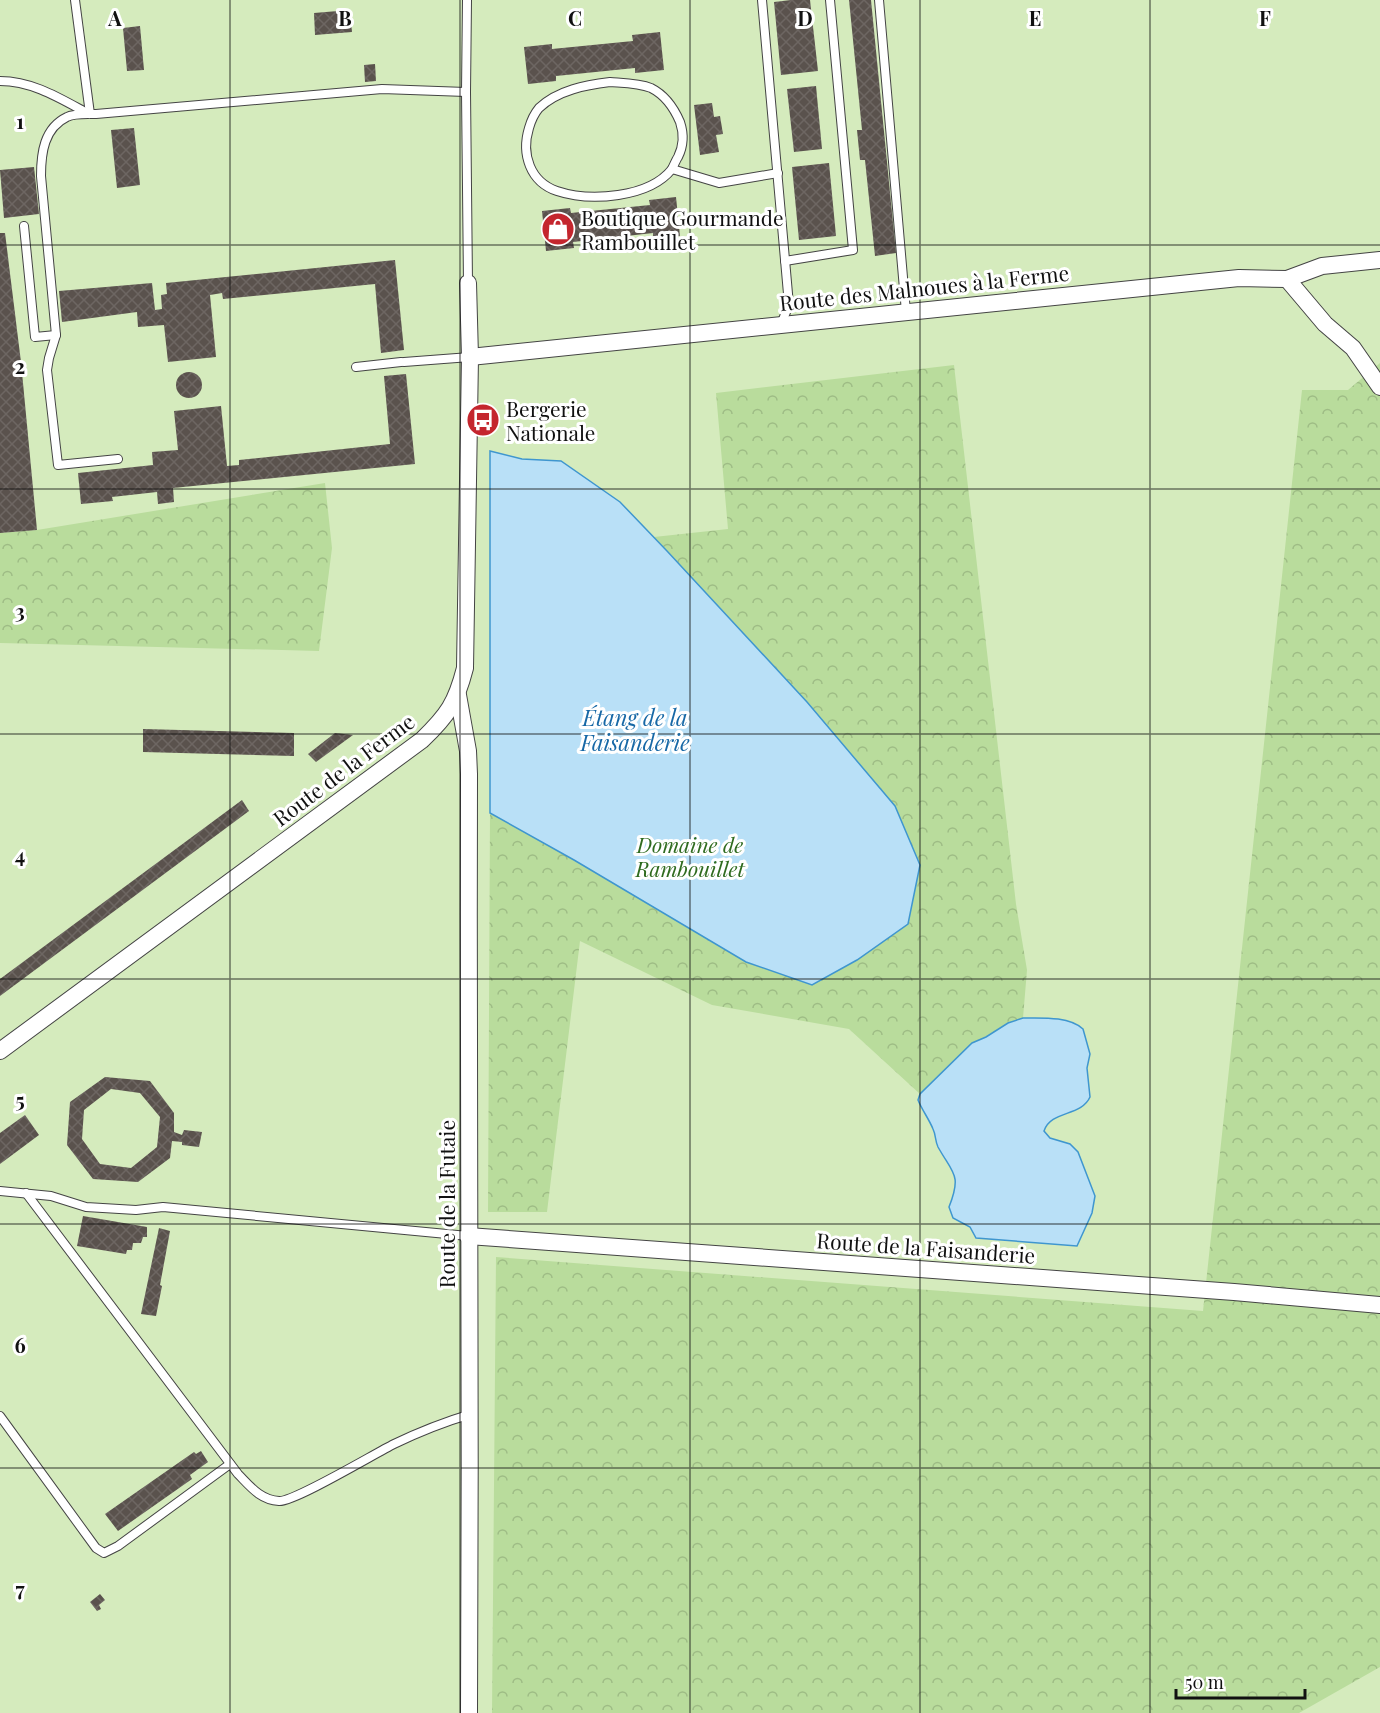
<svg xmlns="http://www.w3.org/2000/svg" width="1380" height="1713" font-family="'Playfair Display',serif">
<defs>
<pattern id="forest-crowns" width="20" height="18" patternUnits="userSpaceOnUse" patternTransform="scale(1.5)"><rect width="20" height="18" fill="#b9dc9c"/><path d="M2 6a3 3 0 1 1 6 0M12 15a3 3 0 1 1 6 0" fill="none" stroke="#9ebc85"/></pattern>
<pattern id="building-cross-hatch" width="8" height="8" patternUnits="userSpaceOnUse" patternTransform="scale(1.5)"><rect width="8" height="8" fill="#5a524d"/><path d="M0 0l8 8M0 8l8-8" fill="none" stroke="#6d6662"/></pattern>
</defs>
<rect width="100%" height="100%" fill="#fffdf5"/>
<!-- grass -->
<rect fill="#d5ebbd" x="0" y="0" width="1380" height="1713"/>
<!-- forest -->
<g fill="url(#forest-crowns)">
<path d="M1380 363V1667L1299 1713H492L496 1257 1203 1311 1302 390H1348Z"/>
<path d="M954 365 1016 904 1027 970 1023 1018 1008 1023 986 1037 972 1043 920 1094 849 1029 712 1005 580 941 547 1212H488L490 813 574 860 746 962 812 985 857 960 908 924 895 806 807 702 654 537 728 529 716 393Z"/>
<path d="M325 483 332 548 319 651 0 643V533L37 530Z"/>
</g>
<!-- water -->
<g fill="#b9e0f7" stroke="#3f96cf" stroke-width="1.5">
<path d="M490 451 522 459 561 461 620 502 667 551 807 702 895 806 920 865 908 924 857 960 812 985 746 962 574 860 490 813Z"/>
<path d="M1023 1018C1041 1018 1069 1016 1083 1029L1090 1054 1087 1068 1090 1097C1081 1117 1051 1110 1044 1131L1050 1138 1070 1144 1078 1152 1095 1196 1092 1213 1077 1246 976 1238 970 1227 953 1218 949 1207C962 1174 953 1174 938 1147 935 1141 936 1135 933 1129 929 1119 922 1110 918 1100L920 1094 972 1043 986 1037 1008 1023Z"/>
</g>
<!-- building -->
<g fill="url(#building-cross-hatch)" fill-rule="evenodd">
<path d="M791 0H810L818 71 781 75 774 2Z"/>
<path d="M849 0H871L896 253 875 256 865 160H860L857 130H862Z"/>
<path d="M350 10 352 32 315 35 314 13Z"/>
<path d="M140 26 144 70 127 71 123 28Z"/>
<path d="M660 32 664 70 635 73V68L556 76V81L528 84 524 47 552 44V49L633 41 632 35Z"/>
<path d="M375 64 376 81 365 82 364 65Z"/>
<path d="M816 86 822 149 794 152 787 89Z"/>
<path d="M712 103 714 117 720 116 723 134 716 135 719 152 700 155 694 105Z"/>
<path d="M134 128 140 185 117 188 111 130Z"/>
<path d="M829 163 836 236 799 240 792 167Z"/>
<path d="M34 167 39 214 4 218 0 170Z"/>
<path d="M676 197 680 236 653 239V233L573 242 574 248 546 251 542 211 570 208 571 213 650 205 649 200Z"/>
<path d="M0 233H5L21 362 37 530 0 533Z"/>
<path d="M395 260 404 350 381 353 375 284 223 299 222 293 210 295 216 357 168 362 164 325 138 327 137 312 62 322 59 291 152 283 155 310 162 309 161 295 167 294 166 283Z"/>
<circle cx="189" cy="385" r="13"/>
<path d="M406 374 415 464 173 488 174 502 158 504 157 492 112 497 113 501 81 504 78 473 153 465 152 452 178 450 174 411 221 406 227 466 239 465V460L390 444 384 376Z"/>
<path d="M143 729 294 733V756L143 752Z"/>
<path d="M335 733 353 735 316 762 308 754Z"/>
<path d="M242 800 249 811 0 996V979Z"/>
<path d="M105 1077 150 1081 174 1113V1132L182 1135 184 1130 202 1132 199 1147 182 1145V1142L172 1141 170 1158 138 1182 93 1179 67 1145 70 1102ZM111 1089 140 1093 160 1117 157 1147 131 1168 100 1164 82 1139 84 1110Z"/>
<path d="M25 1115 39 1135 0 1164V1133Z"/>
<path d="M83 1216 147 1227V1237H143L141 1243H133L132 1250H127L126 1254 77 1246Z"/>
<path d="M159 1228 170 1231 160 1285 162 1286 156 1316 141 1314Z"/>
<path d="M201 1451 208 1462 190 1475 192 1479 118 1531 105 1514 194 1452 196 1454Z"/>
<path d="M100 1594 105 1600 99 1605 101 1609 97 1611 90 1602Z"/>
</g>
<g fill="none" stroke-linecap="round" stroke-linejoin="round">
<defs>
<g id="lane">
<path d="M75 0 90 114"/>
<path d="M467 0 466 92 468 283"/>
<path d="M762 0 789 305 781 324"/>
<path d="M879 0 906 312"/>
<path d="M0 81C33 81 61 99 89 114"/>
<path d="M610 82C623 83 639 83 651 88 665 95 674 108 680 122 684 134 684 145 678 157 676 160 674 165 672 169 649 198 590 202 557 191 530 182 521 154 529 128 531 121 534 114 539 108 558 90 586 85 610 82Z"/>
<path d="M672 169 719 183 778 173"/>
<path d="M24 226 35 337 56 335"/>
<path d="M785 261 853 250 830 0"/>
<path d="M404 362 470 357"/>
<path d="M356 367 401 362"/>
<path d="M118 459 58 465 47 370 49 358 56 335 41 176C41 153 44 128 67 117 74 113 87 114 96 114L382 89 466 92"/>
<path d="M0 1191 51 1196 86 1207 136 1210 163 1207 468 1236"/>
<path d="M26 1193 238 1474C250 1486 260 1500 279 1501 294 1502 374 1454 394 1444 419 1432 444 1422 471 1414"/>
<path d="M0 1416 96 1548 104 1553 118 1546 230 1464"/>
</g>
<g id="street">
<path d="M1287 279 1325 324 1353 348 1380 387"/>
<path d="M470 357 1239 278 1287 279 1322 266 1380 260"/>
<path d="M458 695 468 751 469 774C468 1087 471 1400 469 1713"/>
<path d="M0 1051 422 740C448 715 456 703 465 668L470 357 468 283"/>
<path d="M468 1236 1234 1292 1380 1305"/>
</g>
</defs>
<!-- lane casing -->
<use href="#lane" stroke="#444" stroke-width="10"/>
<!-- street casing -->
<use href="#street" stroke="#444" stroke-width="18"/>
<!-- lane -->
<use href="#lane" stroke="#fff" stroke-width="8"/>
<!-- street -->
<use href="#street" stroke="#fff" stroke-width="16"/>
</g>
<!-- grid -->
<path fill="none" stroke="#111" stroke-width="1.5" stroke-opacity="0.55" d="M230 0V1713M460 0V1713M690 0V1713M920 0V1713M1150 0V1713M0 245H1380M0 489H1380M0 734H1380M0 979H1380M0 1224H1380M0 1468H1380"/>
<!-- icons -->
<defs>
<symbol id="shop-disc" viewBox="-11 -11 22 22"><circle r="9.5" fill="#c4262e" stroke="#fff"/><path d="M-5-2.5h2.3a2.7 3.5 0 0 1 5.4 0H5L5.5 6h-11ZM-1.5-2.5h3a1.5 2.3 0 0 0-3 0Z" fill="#fff"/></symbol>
<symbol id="bus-disc" viewBox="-11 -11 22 22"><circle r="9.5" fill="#c4262e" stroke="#fff"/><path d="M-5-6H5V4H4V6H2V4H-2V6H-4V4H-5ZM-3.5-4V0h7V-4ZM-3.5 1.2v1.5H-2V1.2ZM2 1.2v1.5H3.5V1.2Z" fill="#fff"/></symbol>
</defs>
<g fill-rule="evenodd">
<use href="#shop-disc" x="539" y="210" width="38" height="38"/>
<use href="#bus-disc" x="464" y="401" width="38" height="38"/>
</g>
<g text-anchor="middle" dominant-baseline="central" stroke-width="6" stroke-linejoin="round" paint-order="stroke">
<!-- poi labels -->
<g font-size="21" fill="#111" stroke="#fff" text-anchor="start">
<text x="581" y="217">Boutique Gourmande<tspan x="581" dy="24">Rambouillet</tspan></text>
<text x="506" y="408">Bergerie<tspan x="506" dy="24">Nationale</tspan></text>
</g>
<!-- street labels -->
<g font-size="21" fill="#111" stroke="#fff">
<text transform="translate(924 287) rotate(-6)">Route des Malnoues à la Ferme</text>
<text transform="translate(343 769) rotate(-37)">Route de la Ferme</text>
<text transform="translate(446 1204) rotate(-90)">Route de la Futaie</text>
<text transform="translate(926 1247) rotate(4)">Route de la Faisanderie</text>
</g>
<!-- park labels -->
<g font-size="21" font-style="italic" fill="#2f6b1f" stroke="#fff">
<text x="690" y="844">Domaine de<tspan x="690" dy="24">Rambouillet</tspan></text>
</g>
<!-- water labels -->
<g font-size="22" font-style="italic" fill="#1768a6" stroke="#fff">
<text x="635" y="717">Étang de la<tspan x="635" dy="25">Faisanderie</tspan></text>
</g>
</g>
<g font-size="20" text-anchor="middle" font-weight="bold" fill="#111" stroke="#fff" stroke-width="6" stroke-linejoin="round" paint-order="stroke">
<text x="115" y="26">A</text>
<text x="345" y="26">B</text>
<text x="575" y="26">C</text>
<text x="805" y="26">D</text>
<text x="1035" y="26">E</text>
<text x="1265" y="26">F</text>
<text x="20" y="129">1</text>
<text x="20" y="374">2</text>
<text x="20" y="619">3</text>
<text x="20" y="863">4</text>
<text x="20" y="1108">5</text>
<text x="20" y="1353">6</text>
<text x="20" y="1597">7</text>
</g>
<!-- scale -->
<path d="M1176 1689v9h129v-9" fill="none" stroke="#111111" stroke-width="3"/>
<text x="1185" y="1689" font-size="18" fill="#111111" stroke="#ffffff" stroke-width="4.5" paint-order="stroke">50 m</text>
</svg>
